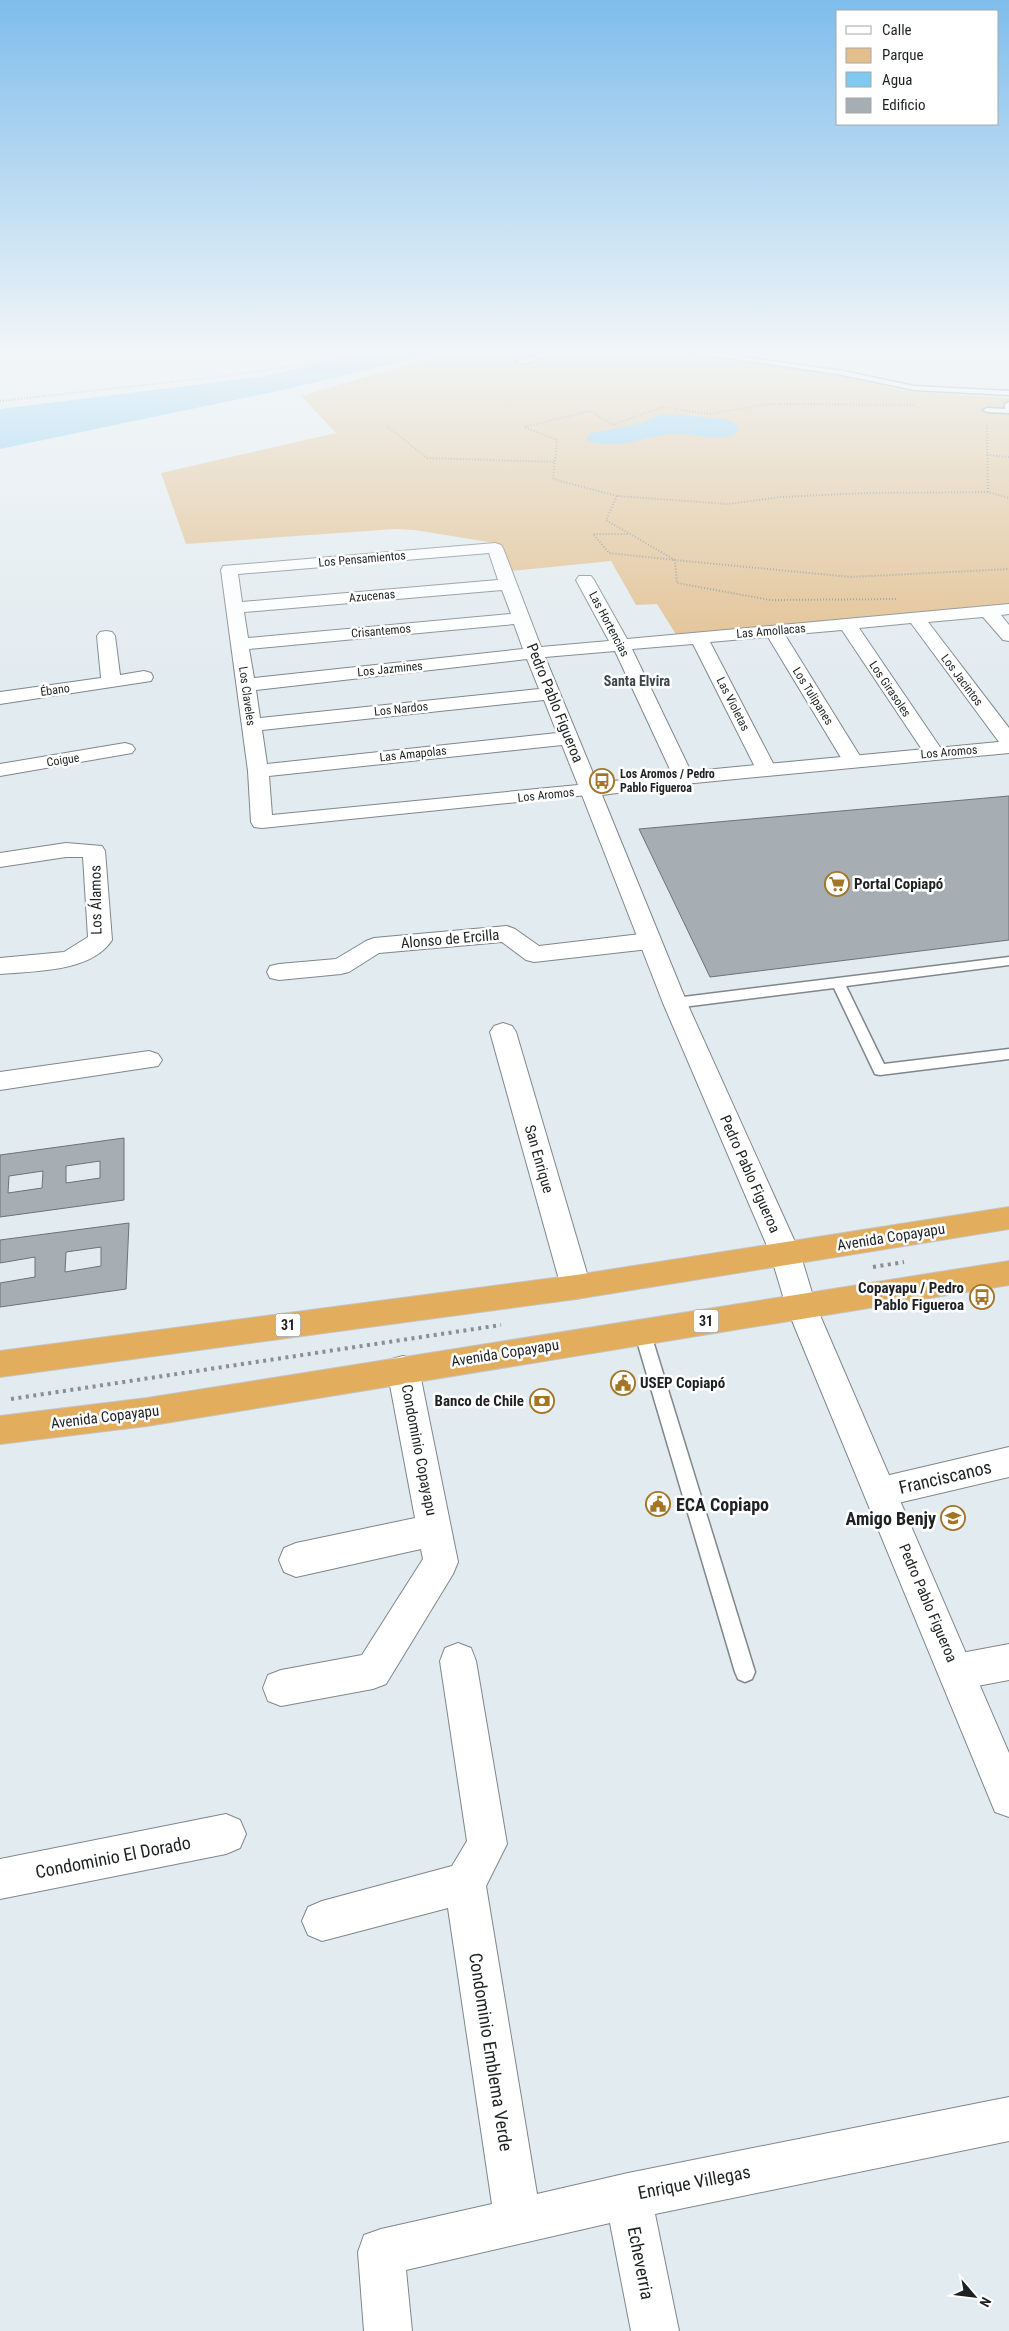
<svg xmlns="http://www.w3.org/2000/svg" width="1009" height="2331" font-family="'Roboto Condensed',sans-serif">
<rect width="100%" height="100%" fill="#e2ebf0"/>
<!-- green -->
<path fill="#e2bf8d" d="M459 350H670L854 377 902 391 1009 398V606L677 636 657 604 636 605 611 561 511 571 494 543 415 530 395 529 186 544 161 473 336 433 301 396Z"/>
<!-- water -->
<g fill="#80caf1">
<path d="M372 350H451L287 389 0 449V409L266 376Z"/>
<path d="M669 414 726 419 733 422 739 428C732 446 692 433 677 434 646 434 618 453 587 440V437L591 433 643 423 658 415Z"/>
</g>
<!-- building -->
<g fill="#a6aeb3" stroke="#6b7377" fill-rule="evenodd">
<path d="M1009 796V940L710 977 639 829Z"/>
<path d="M124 1138V1200L0 1217V1155ZM100 1161V1178L66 1183V1166ZM43 1171 42 1188 8 1193 9 1176Z"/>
<path d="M129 1223 126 1289 0 1307V1283L35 1277V1257L0 1263V1240ZM101 1247V1266L65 1272 66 1252Z"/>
</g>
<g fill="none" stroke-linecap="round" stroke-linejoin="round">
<defs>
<g id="lane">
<path d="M554 350H564L523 364 516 362Z"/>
<path d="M676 350H693L843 371 914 386 1009 391V395L914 390 843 375Z"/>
<path d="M1009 402V413L987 412 983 410 987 408 1005 409V404Z"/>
<path d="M1009 957V965L846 986 884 1064 1009 1049V1059L880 1075 875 1074 834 988 675 1008 668 1003 675 998Z"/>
<path d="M642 1324 648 1326 650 1331 755 1672 752 1679 745 1682 738 1679 735 1672 634 1331 636 1326Z"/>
</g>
<g id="street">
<path d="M495 543 501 545 503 548 541 647 609 641 576 580 579 576H591L594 580 627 639 1009 604V614L1001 615 1009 625V641L1003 640 983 617 928 622 1009 728V748L1002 746 911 623 859 628 944 753 941 757 934 759 927 757 842 630 785 635 863 761 860 765 853 767 846 765 843 761 768 637 710 642 776 769 773 773 766 775 759 773 756 769 693 644 632 649 694 778 691 782 684 784 677 782 674 778 615 651 545 657 600 790 597 794 262 828 254 827 251 822 248 771 221 570 223 566ZM489 553 498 580 242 602 238 574ZM502 590 511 614 248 638 244 612ZM514 624 523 649 254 678 249 649ZM527 659 539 689 260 718 256 690ZM544 700 557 733 267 764 262 730ZM562 745 578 785 272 815 269 776Z"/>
<path d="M106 631 112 632 115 636 120 675 144 671 151 673 153 677 151 681 0 704V692L101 678 97 636 100 632Z"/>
<path d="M125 743 132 745 135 749 132 753 0 776V764Z"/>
<path d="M66 843 102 846 105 851 112 940C92 972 34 971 0 974V958L64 952 88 937 83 857H66L0 867V853Z"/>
<path d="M507 926 515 929 539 946 649 933 657 936 661 941 657 946 649 949 534 962 526 960 502 942 379 953 349 972 341 974 279 980 270 978 267 972 270 966 279 964 336 959 366 941 374 938Z"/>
<path d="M503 1023 512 1026 516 1032 591 1287 586 1296 576 1299 566 1296 561 1287 490 1032 494 1026Z"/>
<path d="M149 1051 158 1054 162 1060 158 1066 0 1090V1072Z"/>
<path d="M403 1356 414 1359 419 1369 458 1562 453 1574 386 1684 373 1689 281 1706 268 1701 263 1688 268 1675 281 1670 362 1655 423 1559 421 1549 296 1577 284 1572 279 1560 284 1548 296 1543 415 1518 387 1369 392 1359Z"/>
<path d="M1009 1447V1477L881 1507 869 1503 864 1492 869 1481 881 1477Z"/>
<path d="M458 1643 471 1648 476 1661 507 1844 486 1886 537 2194 628 2173 1009 2097V2141L655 2214 679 2331H631L610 2223 406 2270 412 2331H364L358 2252 364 2235 381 2229 492 2204 448 1908 322 1941 308 1935 302 1921 308 1907 322 1901 452 1866 467 1841 440 1661 445 1648Z"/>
<path d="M1009 1644V1680L956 1690 943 1685 938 1672 943 1659 956 1654Z"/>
<path d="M226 1814 240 1820 246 1834 240 1848 226 1854 0 1899V1859Z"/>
</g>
<path id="secondary" d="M1009 741V753L684 784 602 795 687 1003 800 1253 816 1306 1009 1753V1817L995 1812 786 1306 770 1253 663 1003 580 790 583 786 590 784 684 772Z"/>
<g id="highway">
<path d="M1009 1207V1229L576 1299 0 1377V1351L576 1275Z"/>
<path d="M1009 1261V1285L147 1426 0 1444V1416L147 1398Z"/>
</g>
</defs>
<!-- lane casing -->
<use href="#lane" stroke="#7f878b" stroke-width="3"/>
<!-- street casing -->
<use href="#street" stroke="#7f878b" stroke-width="2"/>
<!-- secondary casing -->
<use href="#secondary" stroke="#7f878b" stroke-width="2"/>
<!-- highway casing -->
<use href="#highway" stroke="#c4c5c6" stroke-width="2"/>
<!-- path-far1 -->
<g stroke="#898f92" stroke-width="2" stroke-dasharray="1 2" stroke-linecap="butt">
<path d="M0 401 216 377 320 362 362 350"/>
<path d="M914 405 768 404 710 414 662 407 613 425 590 411 524 427 557 440 553 479 617 496 728 504 781 497 866 493 988 492 1009 498"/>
<path d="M987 425 988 492"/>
<path d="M387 426 427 458 555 462"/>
<path d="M987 455 1009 457"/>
<path d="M617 496 606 520 675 560 609 553 593 534H628"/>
<path d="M896 599 770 600 677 583 675 560 851 577 1009 569"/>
</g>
<!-- path -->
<g stroke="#898f92" stroke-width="4" stroke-dasharray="3 4.5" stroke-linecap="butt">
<path d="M873 1267 904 1262"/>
<path d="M11 1399 501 1325"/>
</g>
<!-- lane -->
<use href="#lane" fill="#fff" fill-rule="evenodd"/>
<!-- street -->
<use href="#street" fill="#fff" fill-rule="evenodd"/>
<!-- secondary -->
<use href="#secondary" fill="#fff" fill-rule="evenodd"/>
<!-- highway -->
<use href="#highway" fill="#e2ad5d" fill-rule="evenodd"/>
</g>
<!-- sky -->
<linearGradient id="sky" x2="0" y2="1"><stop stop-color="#7ebdec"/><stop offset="0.52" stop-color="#f2f6f8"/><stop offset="1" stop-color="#f2f6f8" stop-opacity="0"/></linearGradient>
<rect width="1009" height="676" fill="url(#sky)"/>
<!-- icons -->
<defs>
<symbol id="bus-ring" viewBox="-11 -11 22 22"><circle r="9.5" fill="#fff" stroke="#a37527" stroke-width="1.5"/><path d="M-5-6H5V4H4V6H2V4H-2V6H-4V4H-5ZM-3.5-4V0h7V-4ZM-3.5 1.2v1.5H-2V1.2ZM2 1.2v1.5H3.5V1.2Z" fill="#a37527"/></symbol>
<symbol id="supermarket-ring" viewBox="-11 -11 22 22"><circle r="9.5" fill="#fff" stroke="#a37527" stroke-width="1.5"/><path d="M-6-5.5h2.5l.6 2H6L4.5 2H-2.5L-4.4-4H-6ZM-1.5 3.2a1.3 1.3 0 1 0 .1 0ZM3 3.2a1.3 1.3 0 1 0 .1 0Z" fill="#a37527"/></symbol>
<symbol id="civic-ring" viewBox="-11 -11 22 22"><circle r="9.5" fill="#fff" stroke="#a37527" stroke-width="1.5"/><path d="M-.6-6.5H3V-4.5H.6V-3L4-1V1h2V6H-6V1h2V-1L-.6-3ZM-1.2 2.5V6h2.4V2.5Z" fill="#a37527"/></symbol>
<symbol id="bank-ring" viewBox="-11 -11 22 22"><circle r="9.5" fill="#fff" stroke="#a37527" stroke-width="1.5"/><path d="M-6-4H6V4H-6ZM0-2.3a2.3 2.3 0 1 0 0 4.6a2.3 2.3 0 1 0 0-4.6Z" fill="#a37527"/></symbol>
<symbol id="school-ring" viewBox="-11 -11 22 22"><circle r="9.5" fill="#fff" stroke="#a37527" stroke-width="1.5"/><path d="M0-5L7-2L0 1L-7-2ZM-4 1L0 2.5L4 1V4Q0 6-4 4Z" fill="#a37527"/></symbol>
</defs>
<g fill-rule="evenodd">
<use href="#bus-ring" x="588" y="767" width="28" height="28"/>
<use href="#supermarket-ring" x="823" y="870" width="28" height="28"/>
<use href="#bus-ring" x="968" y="1283" width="28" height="28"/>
<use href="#civic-ring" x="609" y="1369" width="28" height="28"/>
<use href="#bank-ring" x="528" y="1387" width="28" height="28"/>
<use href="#civic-ring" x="644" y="1490" width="28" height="28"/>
<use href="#school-ring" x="939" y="1504" width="28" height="28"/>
</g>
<g text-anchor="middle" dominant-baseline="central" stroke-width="5" stroke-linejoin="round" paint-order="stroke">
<!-- far-street labels -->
<g font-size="12" fill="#1e2122" stroke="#fff">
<text transform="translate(362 559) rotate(-5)">Los Pensamientos</text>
<text transform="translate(372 596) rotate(-5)">Azucenas</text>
<text transform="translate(609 624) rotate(62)">Las Hortencias</text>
<text transform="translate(381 631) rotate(-5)">Crisantemos</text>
<text transform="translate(771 631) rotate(-5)">Las Amollacas</text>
<text transform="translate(390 669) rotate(-6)">Los Jazmines</text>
<text transform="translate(962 680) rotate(53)">Los Jacintos</text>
<text transform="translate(890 689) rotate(56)">Los Girasoles</text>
<text transform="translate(55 690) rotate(-8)">Ébano</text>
<text transform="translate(247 696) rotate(82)">Los Claveles</text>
<text transform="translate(813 696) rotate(58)">Los Tulipanes</text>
<text transform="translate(733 704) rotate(63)">Las Violetas</text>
<text transform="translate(401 709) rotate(-6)">Los Nardos</text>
<text transform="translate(949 752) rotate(-5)">Los Aromos</text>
<text transform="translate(413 754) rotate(-6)">Las Amapolas</text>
<text transform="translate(63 760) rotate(-9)">Coigue</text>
<text transform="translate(546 795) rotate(-6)">Los Aromos</text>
</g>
<!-- far-poi labels -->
<g font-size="12" font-weight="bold" fill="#1e2122" stroke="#fff" text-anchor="start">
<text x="620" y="774">Los Aromos / Pedro<tspan x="620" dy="14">Pablo Figueroa</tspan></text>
</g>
<!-- far-neighbourhood labels -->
<g font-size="14" font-weight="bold" fill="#3c4347" stroke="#fff">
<text x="637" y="681">Santa Elvira</text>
</g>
<!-- shield labels -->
<g fill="#fff" stroke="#626464" stroke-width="1">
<rect x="693.5" y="1309.5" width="25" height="23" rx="4"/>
<rect x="275.5" y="1313.5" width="25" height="23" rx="4"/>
</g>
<g font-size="14" font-weight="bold" fill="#1e2122">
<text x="706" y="1321">31</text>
<text x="288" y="1325">31</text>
</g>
<!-- street labels -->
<g font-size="15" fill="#1e2122" stroke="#fff">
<text transform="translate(555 703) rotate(68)">Pedro Pablo Figueroa</text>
<text transform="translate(96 900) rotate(-91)">Los Álamos</text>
<text transform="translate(450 939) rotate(-5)">Alonso de Ercilla</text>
<text transform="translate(539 1159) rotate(74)">San Enrique</text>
<text transform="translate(750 1174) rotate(66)">Pedro Pablo Figueroa</text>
<text transform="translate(891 1237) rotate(-9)">Avenida Copayapu</text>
<text transform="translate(505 1353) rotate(-9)">Avenida Copayapu</text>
<text transform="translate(105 1417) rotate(-7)">Avenida Copayapu</text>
<text transform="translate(419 1450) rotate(79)">Condominio Copayapu</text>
<text transform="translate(928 1603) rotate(67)">Pedro Pablo Figueroa</text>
</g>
<!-- poi labels -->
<g font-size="15" font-weight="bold" fill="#1e2122" stroke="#fff" text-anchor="start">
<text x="854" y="884">Portal Copiapó</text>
<text x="964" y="1288" text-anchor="end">Copayapu / Pedro<tspan x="964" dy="17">Pablo Figueroa</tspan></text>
<text x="640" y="1383">USEP Copiapó</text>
<text x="524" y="1401" text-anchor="end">Banco de Chile</text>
</g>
<!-- near-street labels -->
<g font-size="18" fill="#1e2122" stroke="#fff">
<text transform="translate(945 1477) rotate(-13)">Franciscanos</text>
<text transform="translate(113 1857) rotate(-11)">Condominio El Dorado</text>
<text transform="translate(491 2052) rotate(81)">Condominio Emblema Verde</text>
<text transform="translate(694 2182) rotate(-11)">Enrique Villegas</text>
<text transform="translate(641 2263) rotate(79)">Echeverria</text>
</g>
<!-- near-poi labels -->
<g font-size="18" font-weight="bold" fill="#1e2122" stroke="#fff" text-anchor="start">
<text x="676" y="1504">ECA Copiapo</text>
<text x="936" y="1518" text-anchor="end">Amigo Benjy</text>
</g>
</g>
<!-- legend -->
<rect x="836" y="10" width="162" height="115" fill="#ffffff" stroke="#a5a6a7"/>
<rect x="846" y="26" width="25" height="8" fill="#ffffff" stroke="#a5a6a7"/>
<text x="882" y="35" font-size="15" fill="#1e2122">Calle</text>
<rect x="846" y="48" width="25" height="15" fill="#e2bf8d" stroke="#a5a6a7"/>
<text x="882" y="60" font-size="15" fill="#1e2122">Parque</text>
<rect x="846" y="72" width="25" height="15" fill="#80caf1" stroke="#a5a6a7"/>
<text x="882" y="85" font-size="15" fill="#1e2122">Agua</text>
<rect x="846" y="98" width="25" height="15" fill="#a6aeb3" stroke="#a5a6a7"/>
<text x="882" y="110" font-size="15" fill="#1e2122">Edificio</text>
<!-- north arrow -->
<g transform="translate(974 2296) rotate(118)" stroke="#ffffff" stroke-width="4" paint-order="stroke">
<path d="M0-4L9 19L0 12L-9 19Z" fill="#1e2122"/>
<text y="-8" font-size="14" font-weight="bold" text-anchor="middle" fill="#1e2122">N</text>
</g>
</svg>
